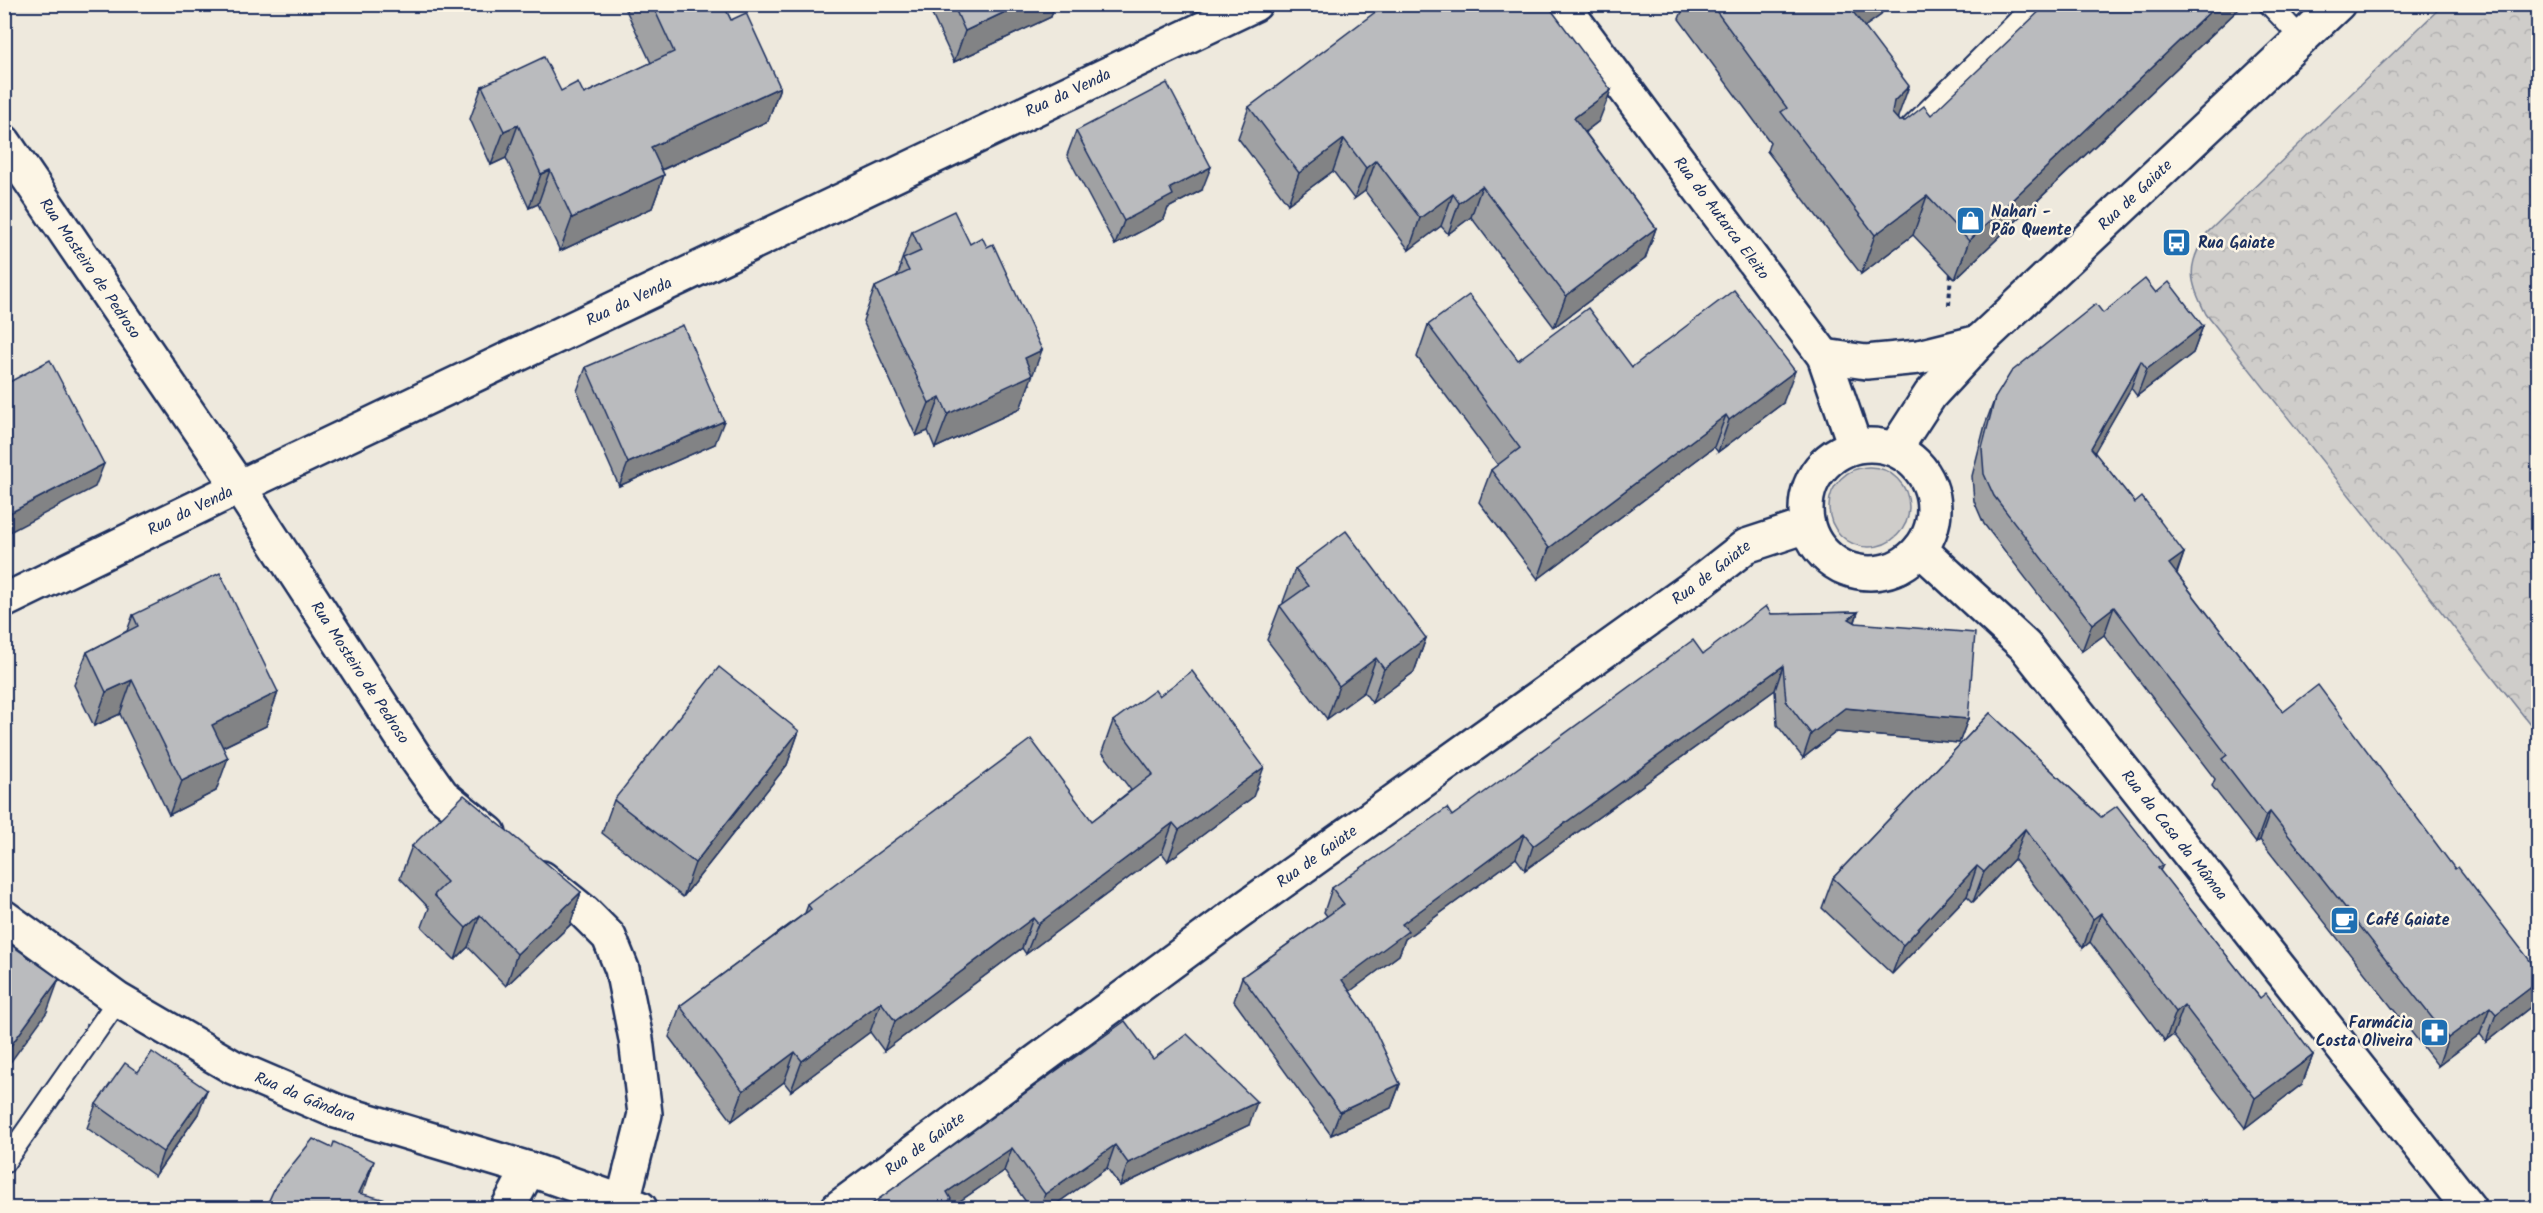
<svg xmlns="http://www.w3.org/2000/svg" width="2543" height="1213" font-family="Kalam,sans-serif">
<defs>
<pattern id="forest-crowns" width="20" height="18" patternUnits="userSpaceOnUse" patternTransform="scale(1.5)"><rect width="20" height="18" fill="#cfcdca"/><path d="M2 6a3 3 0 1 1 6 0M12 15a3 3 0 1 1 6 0" fill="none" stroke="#b1b0b0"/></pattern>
</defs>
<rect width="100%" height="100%" fill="#eee9dd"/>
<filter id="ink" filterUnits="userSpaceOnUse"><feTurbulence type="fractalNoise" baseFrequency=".0167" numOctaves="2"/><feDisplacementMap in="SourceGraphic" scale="12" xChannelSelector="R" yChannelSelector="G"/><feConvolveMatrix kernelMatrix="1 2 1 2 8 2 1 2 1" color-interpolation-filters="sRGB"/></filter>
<g filter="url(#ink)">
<!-- grass -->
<circle fill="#cfcdca" stroke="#757e94" stroke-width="1.5" cx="1869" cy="507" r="40"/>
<!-- forest -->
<path fill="url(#forest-crowns)" stroke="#757e94" stroke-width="1.5" d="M2444 4 2538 5V734L2206 314C2189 280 2186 266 2207 233Z"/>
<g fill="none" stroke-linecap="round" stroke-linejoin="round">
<defs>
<g id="lane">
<path d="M2269 4 2302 39"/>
<path d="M1910 128 2035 4"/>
<path d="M4 1163 118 1000"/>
</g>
<g id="street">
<path id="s1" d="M1562 4 1824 356 1855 446"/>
<path id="s2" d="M4 142 239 487 415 757 442 795 489 833"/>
<path id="s3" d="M4 601 239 487 1255 4"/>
<path d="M542 878 584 912 609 937 622 969 636 1039 645 1114 623 1201"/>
<path d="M508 1208 529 1169"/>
</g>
<g id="secondary">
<path d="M1824 356 1866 362 1919 357 1979 342"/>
<circle cx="1870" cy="509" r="64"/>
<path id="s4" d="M1895 449 1930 395 1979 342 2338 4"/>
<path id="s5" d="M1920 549 2025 646 2469 1208"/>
<path id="s6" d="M4 917 118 1000 233 1067 336 1111 529 1169 640 1208"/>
<path id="s7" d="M838 1208 1238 913 1695 586 1746 546 1807 526"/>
</g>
</defs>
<!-- lane casing -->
<use href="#lane" stroke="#1b2f5e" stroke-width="24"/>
<!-- street casing -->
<use href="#street" stroke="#1b2f5e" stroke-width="38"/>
<!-- secondary casing -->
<use href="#secondary" stroke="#1b2f5e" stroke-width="38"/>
<!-- path -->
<path stroke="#1b2f5e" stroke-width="4" stroke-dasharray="4.5 4.5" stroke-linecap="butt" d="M1949 305 1951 271"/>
<!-- lane -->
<use href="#lane" stroke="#fcf5e5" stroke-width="20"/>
<!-- street -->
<use href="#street" stroke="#fcf5e5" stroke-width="33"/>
<!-- secondary -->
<use href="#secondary" stroke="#fcf5e5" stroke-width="33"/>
</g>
<!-- wall -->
<g fill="#a0a1a3" stroke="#1b2f5e" stroke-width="1.5">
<path d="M628 4H723L731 20 780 87 768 121 662 170 664 175 652 208 560 251 538 204 529 208 506 158 491 165 470 119 482 86 561 91 584 94 651 63 626 10Z"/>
<path d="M927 4H1065L1053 10 1051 17 954 62Z"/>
<path d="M1685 4H1884L1881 15 1864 27 1898 119 1899 121H1905L1931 115 2244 4 1955 279 1913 235 1861 274 1767 151 1770 142 1679 19Z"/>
<path d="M1249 107 1599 121 1585 132 1656 228 1645 259 1554 327 1471 217 1448 234 1441 226 1409 250 1365 191 1354 199 1333 171 1288 204 1238 138Z"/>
<path d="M1076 131 1202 190 1168 208 1164 219 1115 245 1067 155Z"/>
<path d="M912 231 1030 384H1029L1020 409 935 448 928 431 916 436 863 321 875 287 897 277 901 266 900 265Z"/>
<path d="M2156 293 2203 326 2193 353 2137 396 2131 388 2094 452 2135 503 2184 553 2177 574 2283 712 2533 1005 2486 1042 2480 1034 2438 1066 2260 840 2256 843 2212 786 2215 779 2104 635 2082 651 1984 524 1974 501 1972 476 1985 425 1995 398 2103 313Z"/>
<path d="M1428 325 1518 360 1632 367 1783 403 1718 452 1714 447 1538 579 1479 502 1491 470 1498 465 1417 357Z"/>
<path d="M586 367 715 444 619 486 577 391Z"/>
<path d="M1295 569 1426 638 1414 672 1372 703 1364 692 1327 719 1267 640 1280 606 1284 603 1283 602Z"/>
<path d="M1858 612 1855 622 1968 719 1959 743 1836 732 1803 758 1777 725 1775 690 1525 870 1516 858 1405 939 1399 955 1350 991 1400 1084 1391 1108 1331 1135 1234 1001 1242 977 1327 916 1324 912 1332 888 1452 816 1703 654 1771 614Z"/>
<path d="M133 615 278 692 266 726 223 747 216 791 169 815 120 714 94 726 74 685 87 652 127 631Z"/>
<path d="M1159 696 1253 797 1168 861 1162 853 1026 954 1022 948 884 1051 870 1032 791 1091 784 1082 732 1121 669 1037 680 1006 805 913 808 905 1092 821 1131 790 1102 752 1113 721Z"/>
<path d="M1990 713 2101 817 2163 865 2160 871 2260 998 2313 1055 2302 1084 2245 1128 2173 1035 2165 1041 2090 942 2083 948 2014 859 1973 902 1967 896 1892 974 1822 908 1833 878Z"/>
<path d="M799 731 787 765 683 897 602 833 614 800Z"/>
<path d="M412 846 581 892 570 925 506 986 468 947 455 960 422 927 429 908 400 878Z"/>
<path d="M1153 1059 1249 1125 1120 1186 1107 1168 1049 1209H1031L1004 1171 948 1209H865Z"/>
<path d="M96 1104 198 1114 155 1176 87 1128Z"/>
</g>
<!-- shaded-wall -->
<g fill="#828385" stroke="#1b2f5e" stroke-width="1.5">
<path d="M1022 4H1065L1053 10 1051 17 954 62 965 31Z"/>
<path d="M1855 4H1884L1881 15 1836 47 1850 8Z"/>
<path d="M2218 4H2244L1955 279 1969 241Z"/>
<path d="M1909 86 1895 125 1880 140 1894 101Z"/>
<path d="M780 87 768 121 639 180 651 147Z"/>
<path d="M1611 90 1599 121 1562 149 1574 118Z"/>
<path d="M518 125 506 158 491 165 504 131Z"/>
<path d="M1344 139 1333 171 1288 204 1299 173Z"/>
<path d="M1376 160 1365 191 1354 199 1366 168Z"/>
<path d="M1211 167 1202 190 1168 208 1164 219 1115 245 1124 221 1170 188Z"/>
<path d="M550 170 538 204 529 208 541 174Z"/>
<path d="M664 175 652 208 560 251 572 218Z"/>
<path d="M1482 186 1471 217 1448 234 1459 203Z"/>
<path d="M1453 194 1441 226 1409 250 1420 218Z"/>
<path d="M1927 196 1913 235 1861 274 1875 235Z"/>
<path d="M1656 228 1645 259 1554 327 1566 296Z"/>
<path d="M2203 326 2193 353 2137 396 2147 369Z"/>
<path d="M1042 350 1020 409 935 448 948 414 1025 358Z"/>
<path d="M2141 361 2131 388 2081 476 2091 448Z"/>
<path d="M1795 371 1783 403 1718 452 1729 420Z"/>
<path d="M940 397 928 431 916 436 929 403Z"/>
<path d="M1726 415 1714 447 1538 579 1549 548Z"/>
<path d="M724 421 715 444 619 486 628 463Z"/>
<path d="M104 464 95 487 4 535V516Z"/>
<path d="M2184 553 2174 580 2169 564Z"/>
<path d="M2114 607 2104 635 2082 651 2092 624Z"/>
<path d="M1858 612 1850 636 1849 619Z"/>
<path d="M1426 638 1414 672 1372 703 1384 669Z"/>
<path d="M1376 658 1364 692 1327 719 1339 686Z"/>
<path d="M1783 666 1775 690 1525 870 1533 846Z"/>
<path d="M132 680 120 714 94 726 106 692Z"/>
<path d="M278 692 266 726 200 758 212 725Z"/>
<path d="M1845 708 1968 719 1959 743 1836 732 1803 758 1811 734Z"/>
<path d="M799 731 787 765 683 897 695 863Z"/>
<path d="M228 758 216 791 169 815 182 781Z"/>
<path d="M1264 767 1253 797 1168 861 1179 830Z"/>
<path d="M2270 812 2260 840 2256 843 2266 816Z"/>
<path d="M1173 823 1162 853 1026 954 1038 924Z"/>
<path d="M2025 829 2014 859 1973 902 1984 872Z"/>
<path d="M1524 834 1516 858 1405 939 1399 955 1333 1004 1342 980 1402 924Z"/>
<path d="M1977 866 1967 896 1892 974 1903 945Z"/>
<path d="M581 892 570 925 506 986 517 954Z"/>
<path d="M2101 913 2090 942 2083 948 2093 919Z"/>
<path d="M480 915 468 947 455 960 466 928Z"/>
<path d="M1033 918 1022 948 884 1051 895 1021Z"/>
<path d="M59 979 47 1012 4 1071V1055Z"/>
<path d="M2538 982V991L2533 1005 2486 1042 2496 1014Z"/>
<path d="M881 1002 870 1032 791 1091 802 1061Z"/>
<path d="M2184 1005 2173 1035 2165 1041 2176 1012Z"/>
<path d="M2490 1007 2480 1034 2438 1066 2448 1038Z"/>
<path d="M795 1052 784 1082 732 1121 743 1091Z"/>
<path d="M2313 1055 2302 1084 2245 1128 2255 1098Z"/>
<path d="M1400 1084 1391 1108 1331 1135 1340 1112Z"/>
<path d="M207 1090 198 1114 155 1176 163 1152Z"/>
<path d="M1257 1102 1249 1125 1120 1186 1128 1163Z"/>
<path d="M1115 1145 1107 1168 1049 1209H1040L1045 1194Z"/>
<path d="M1012 1148 1004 1171 948 1209H939L947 1192Z"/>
<path d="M374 1161 366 1185 355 1209 359 1193Z"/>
</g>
<!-- building -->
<g fill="#babbbe" stroke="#1b2f5e" stroke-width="1.5">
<path d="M652 4H723L731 20 746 13 780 87 651 147 664 175 572 218 550 170 541 174 518 125 504 131 482 86 544 57 561 91 578 82 584 94 674 52Z"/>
<path d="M953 4H1022L965 31Z"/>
<path d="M1386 4H1547L1611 90 1574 118 1656 228 1566 296 1482 186 1459 203 1453 194 1420 218 1376 160 1366 168 1344 139 1299 173 1249 107Z"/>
<path d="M1711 4H1855L1850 8 1909 86 1894 101 1892 113 1899 121H1905L1924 106 1931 115 2047 4H2218L1969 241 1927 196 1875 235 1781 112 1787 108Z"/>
<path d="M1167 83 1211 167 1170 188 1173 195 1124 221 1076 131Z"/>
<path d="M954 211 970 244 982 237 987 247 993 244 1042 350 1025 358 1032 375 948 414 940 397 929 403 875 287 909 271 903 259 921 251 912 231Z"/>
<path d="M2145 279 2156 293 2169 282 2203 326 2147 369 2141 361 2091 448 2135 503 2142 497 2184 553 2169 564 2283 712 2318 685 2455 869 2458 867 2538 971V982L2496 1014 2490 1007 2448 1038 2270 812 2266 816 2222 759 2227 755 2114 607 2092 624 1994 496 1984 474 1982 448 1995 398 2011 372 2096 304 2103 313Z"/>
<path d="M1734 290 1795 371 1729 420 1726 415 1549 548 1491 470 1520 448 1428 325 1469 295 1518 360 1588 308 1632 367Z"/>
<path d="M683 325 724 421 628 463 586 367Z"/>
<path d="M50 360 104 464 4 516V385Z"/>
<path d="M1346 531 1426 638 1384 669 1376 658 1339 686 1280 606 1308 586 1295 569Z"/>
<path d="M220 573 278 692 212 725 228 758 182 781 132 680 106 692 87 652 138 626 133 615Z"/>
<path d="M1766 606 1771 614 1858 612 1849 619 1856 623 1975 633 1968 719 1845 708 1811 734 1786 701 1783 666 1533 846 1524 834 1402 924 1408 931 1342 980 1370 1020 1400 1084 1340 1112 1242 977 1344 904 1332 888 1447 808 1452 816 1693 640 1703 654Z"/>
<path d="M719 667 799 731 695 863 614 800Z"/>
<path d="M1192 671 1264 767 1179 830 1173 823 1038 924 1033 918 895 1021 881 1002 802 1061 795 1052 743 1091 680 1006 811 909 808 905 1031 739 1092 821 1153 774 1113 721 1155 690 1159 696Z"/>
<path d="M1990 713 2101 817 2117 806 2163 865 2158 868 2260 998 2266 993 2313 1055 2255 1098 2184 1005 2176 1012 2101 913 2093 919 2025 829 1984 872 1977 866 1903 945 1833 878Z"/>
<path d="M464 795 581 892 517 954 480 915 466 928 434 895 447 882 412 846Z"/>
<path d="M4 940 59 979 4 1055Z"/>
<path d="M1125 1021 1153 1059 1187 1034 1257 1102 1128 1163 1115 1145 1045 1194 1012 1148 947 1192 951 1199 939 1209H865Z"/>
<path d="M152 1052 207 1090 163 1152 96 1104 125 1063 138 1072Z"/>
<path d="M313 1139 332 1148 334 1142 374 1161 359 1193 421 1209H265L276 1185Z"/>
</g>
</g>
<!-- icons -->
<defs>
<symbol id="shop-square" viewBox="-11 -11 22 22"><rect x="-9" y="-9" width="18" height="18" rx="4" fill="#1f6fb2" stroke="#fcf5e5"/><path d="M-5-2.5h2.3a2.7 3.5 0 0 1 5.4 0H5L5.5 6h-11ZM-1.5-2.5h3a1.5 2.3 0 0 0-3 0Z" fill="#fff"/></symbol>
<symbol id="bus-square" viewBox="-11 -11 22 22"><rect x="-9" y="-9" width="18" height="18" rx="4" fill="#1f6fb2" stroke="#fcf5e5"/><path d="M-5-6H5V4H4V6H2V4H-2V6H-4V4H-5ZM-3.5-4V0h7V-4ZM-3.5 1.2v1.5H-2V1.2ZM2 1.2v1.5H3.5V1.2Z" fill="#fff"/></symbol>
<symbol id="cafe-square" viewBox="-11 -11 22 22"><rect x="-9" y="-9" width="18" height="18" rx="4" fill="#1f6fb2" stroke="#fcf5e5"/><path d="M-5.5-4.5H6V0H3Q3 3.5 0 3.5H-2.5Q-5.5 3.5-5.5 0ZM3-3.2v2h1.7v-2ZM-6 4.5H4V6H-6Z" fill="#fff"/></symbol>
<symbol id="pharmacy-square" viewBox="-11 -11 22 22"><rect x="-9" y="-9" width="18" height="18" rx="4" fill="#1f6fb2" stroke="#fcf5e5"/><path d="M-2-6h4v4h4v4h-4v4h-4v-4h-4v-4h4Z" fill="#fff"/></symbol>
</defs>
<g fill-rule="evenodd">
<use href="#shop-square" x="1954" y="204" width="33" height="33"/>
<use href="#bus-square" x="2160" y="226" width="33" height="33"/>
<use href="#cafe-square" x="2328" y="904" width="33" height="33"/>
<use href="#pharmacy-square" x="2418" y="1016" width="33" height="33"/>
</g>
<g text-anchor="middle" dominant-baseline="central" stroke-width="5" stroke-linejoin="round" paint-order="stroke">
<!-- street labels -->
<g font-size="16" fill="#1b2f5e" stroke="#fcf5e5">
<text stroke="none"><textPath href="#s3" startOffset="1179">Rua da Venda</textPath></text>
<text stroke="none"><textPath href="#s4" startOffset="351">Rua de Gaiate</textPath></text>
<text stroke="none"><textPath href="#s1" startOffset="267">Rua do Autarca Eleito</textPath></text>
<text stroke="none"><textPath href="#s2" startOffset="153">Rua Mosteiro de Pedroso</textPath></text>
<text stroke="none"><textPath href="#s3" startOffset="693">Rua da Venda</textPath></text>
<text stroke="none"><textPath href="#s3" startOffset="207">Rua da Venda</textPath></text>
<text stroke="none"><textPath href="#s7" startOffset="1080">Rua de Gaiate</textPath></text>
<text stroke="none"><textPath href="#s2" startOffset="639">Rua Mosteiro de Pedroso</textPath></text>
<text stroke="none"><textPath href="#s5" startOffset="384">Rua da Casa da Mâmoa</textPath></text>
<text stroke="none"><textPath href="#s7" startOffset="594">Rua de Gaiate</textPath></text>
<text stroke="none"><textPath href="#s6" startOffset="352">Rua da Gândara</textPath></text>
<text stroke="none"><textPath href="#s7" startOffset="108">Rua de Gaiate</textPath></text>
</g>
<!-- poi labels -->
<g font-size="16" font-weight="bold" fill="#1b2f5e" stroke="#fcf5e5" text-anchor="start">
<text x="1991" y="212">Nahari -<tspan x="1991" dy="18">Pão Quente</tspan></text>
<text x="2198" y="243">Rua Gaiate</text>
<text x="2366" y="920">Café Gaiate</text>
<text x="2413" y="1023" text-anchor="end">Farmácia<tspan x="2413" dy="18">Costa Oliveira</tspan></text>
</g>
</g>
<!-- margin -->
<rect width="2543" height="1213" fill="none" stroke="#fcf5e5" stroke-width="24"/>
<rect x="12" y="12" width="2519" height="1189" fill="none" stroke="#1b2f5e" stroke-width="2" filter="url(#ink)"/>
</svg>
